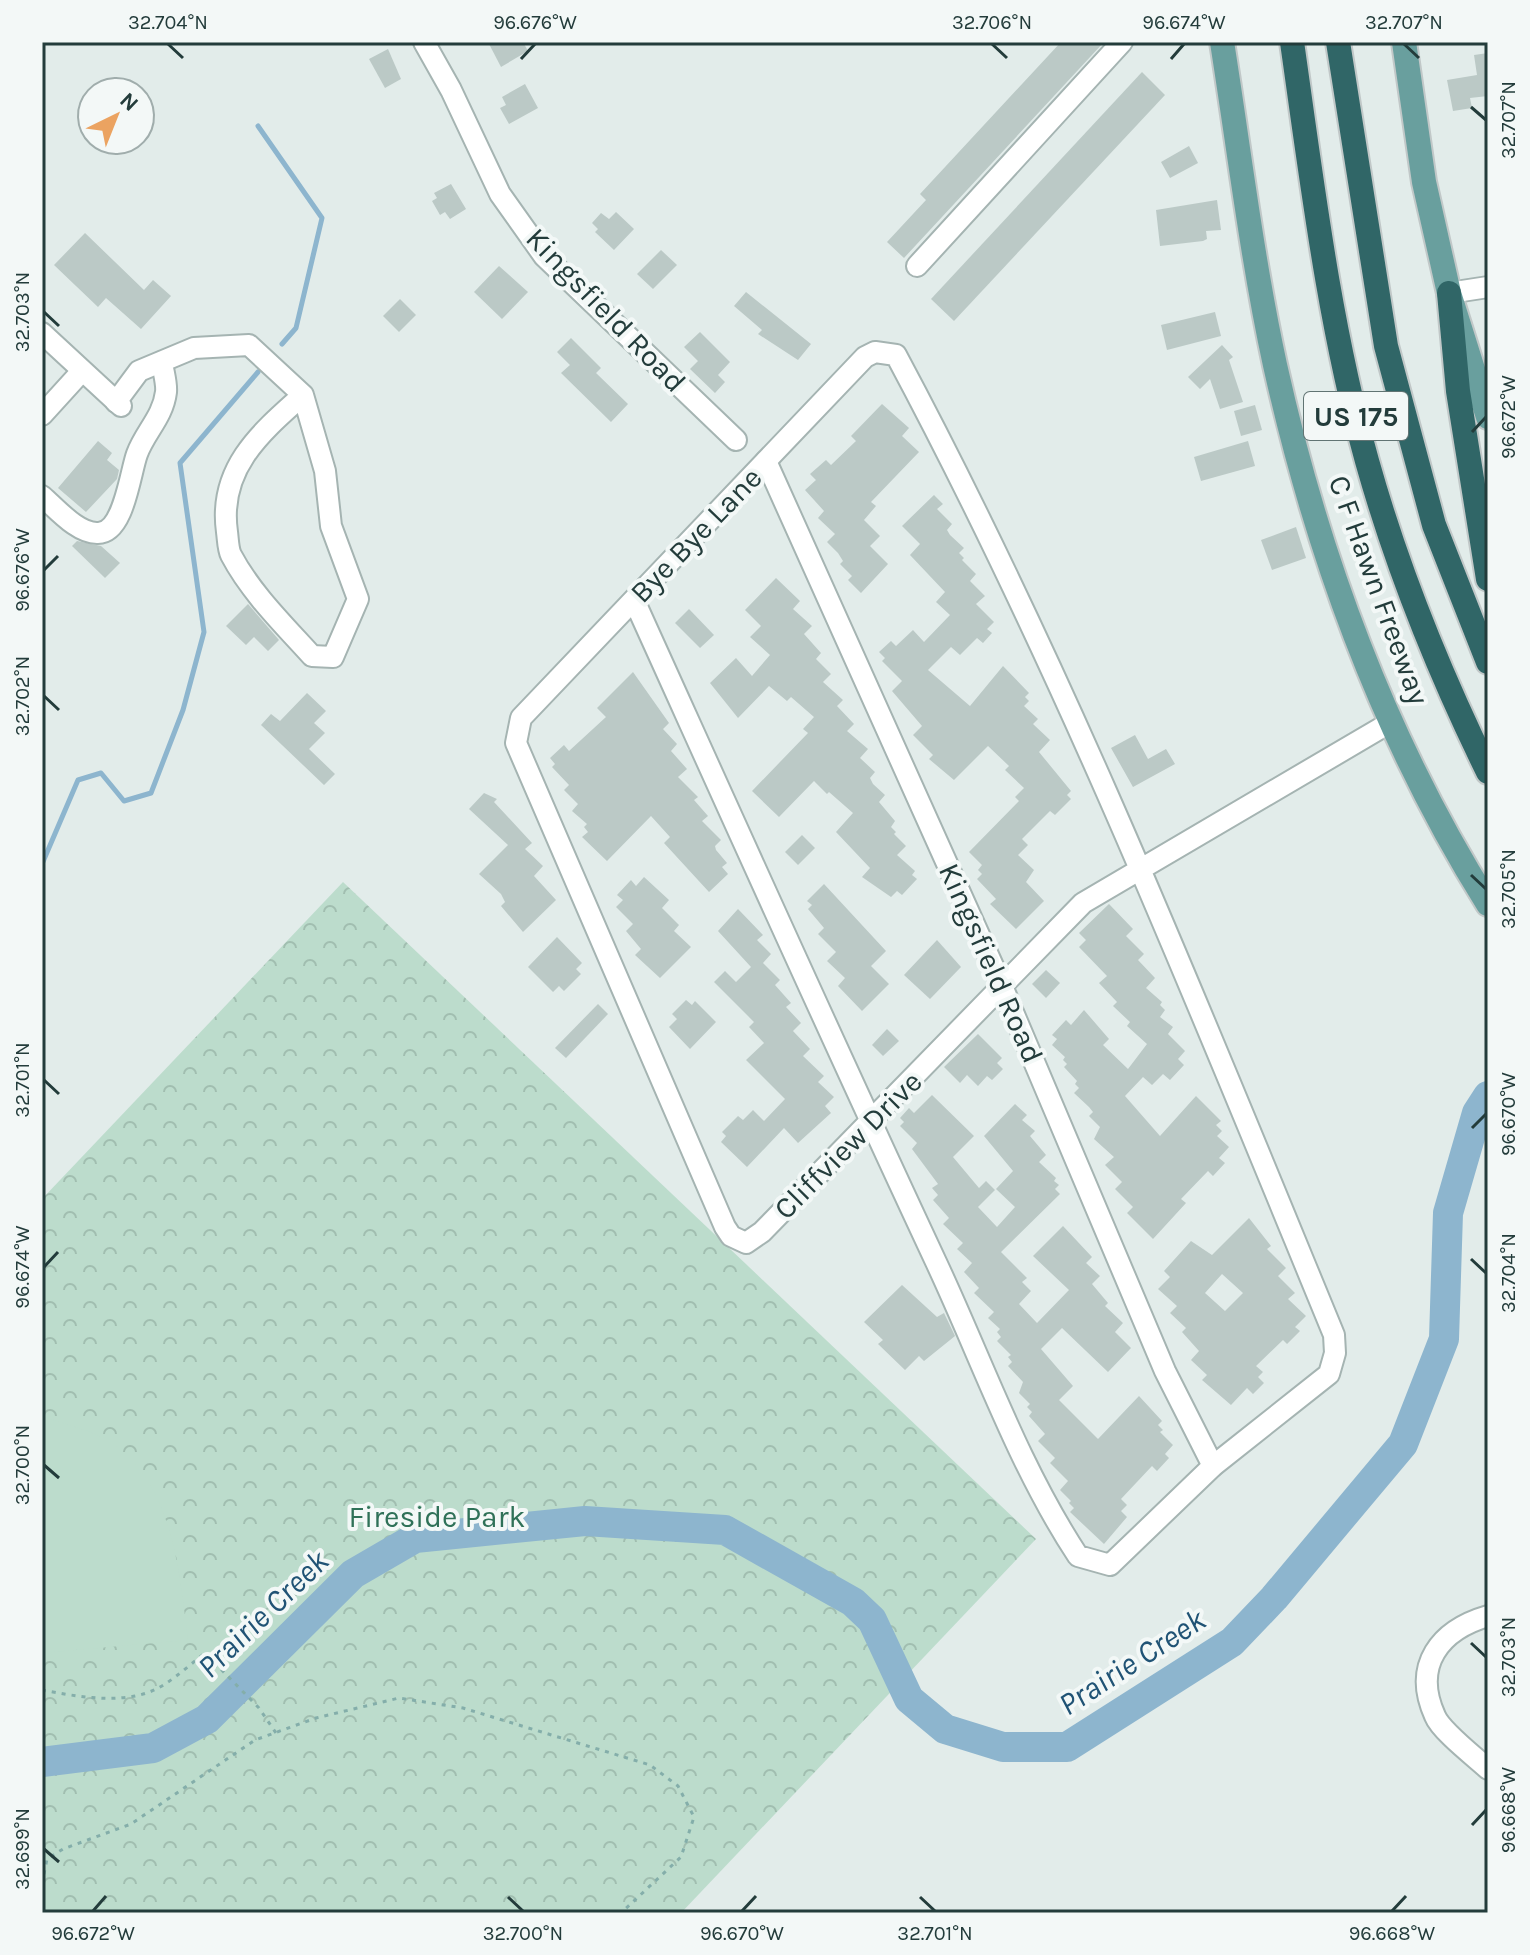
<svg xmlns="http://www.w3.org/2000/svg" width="1530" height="1955" font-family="Karla,sans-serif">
<defs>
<pattern id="forest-crowns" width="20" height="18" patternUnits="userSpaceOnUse" patternTransform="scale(2)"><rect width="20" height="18" fill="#bcdccc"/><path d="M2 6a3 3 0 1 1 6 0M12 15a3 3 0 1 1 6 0" fill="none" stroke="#a1beb0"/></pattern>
</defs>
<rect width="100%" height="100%" fill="#e2ecea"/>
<!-- forest -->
<path fill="url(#forest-crowns)" d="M343 882 1036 1539 681 1913H42V1199Z"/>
<!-- garden -->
<path fill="#bcdccc" d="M42 1416C63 1424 93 1430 112 1443 174 1487 179 1571 188 1640L42 1653Z"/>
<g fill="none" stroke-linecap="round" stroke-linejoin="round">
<!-- stream -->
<g stroke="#8db5ce" stroke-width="5">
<path d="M258 126 322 218 296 328 282 344"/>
<path d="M42 864 78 780 101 773 124 801 151 793 183 710 204 632 180 463 258 372"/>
</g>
<!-- river -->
<path stroke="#8db5ce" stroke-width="30" d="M42 1762 153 1748 207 1719 353 1574 415 1538 585 1521 725 1530 853 1602 872 1620 909 1699 945 1729 1003 1747H1067L1232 1642 1274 1598 1403 1444 1444 1339 1448 1213 1477 1113 1488 1096"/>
</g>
<!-- building -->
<g fill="#bbc9c6" fill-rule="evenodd">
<path d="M488 42H523L528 51 501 67Z"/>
<path d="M1061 42H1104L904 258 887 242 926 200 920 194Z"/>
<path d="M388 49 401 79 385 88 369 59Z"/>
<path d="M1488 53V96L1470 98 1472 108 1453 111 1447 80 1477 75 1474 55Z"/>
<path d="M1142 72 1165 95 954 321 931 299Z"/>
<path d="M525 84 538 108 509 124 500 108 506 105 502 97Z"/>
<path d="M1189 146 1198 163 1170 178 1161 162Z"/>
<path d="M451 184 466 209 450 219 445 212 440 215 432 201 437 198 434 193Z"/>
<path d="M1217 200 1221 230 1206 231 1207 239 1203 241 1160 246 1156 210Z"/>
<path d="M616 212 634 229 614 250 595 232 598 229 592 223 601 213 609 219Z"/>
<path d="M85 233 144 290 153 280 171 296 141 329 106 298 98 307 54 265Z"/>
<path d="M661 250 677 265 653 289 637 274Z"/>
<path d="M499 266 528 292 502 319 474 292Z"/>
<path d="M746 292 811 344 798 360 758 334 762 330 734 306Z"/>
<path d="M400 299 416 315 399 332 383 316Z"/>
<path d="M1215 312 1221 336 1167 350 1161 325Z"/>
<path d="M700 332 730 362 718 375 725 382 715 393 690 369 698 361 684 347Z"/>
<path d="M571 338 601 368 596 373 628 404 611 422 561 373 570 365 557 352Z"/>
<path d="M1222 345 1233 357 1229 360 1243 402 1220 409 1210 379 1200 389 1188 377Z"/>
<path d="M882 404 909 428 902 436 919 452 871 502 876 506 864 520 880 536 870 546 888 564 861 593 848 580 852 576 840 564 843 561 838 553 827 542 835 534 818 518 824 511 805 490 816 480 810 474 826 460 831 465 856 441 851 436Z"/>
<path d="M1255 405 1262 430 1241 436 1234 411Z"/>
<path d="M98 441 112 453 107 460 119 470 117 479 86 512 58 488Z"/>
<path d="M1248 441 1255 466 1201 481 1194 457Z"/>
<path d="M934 495 943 504 937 509 952 524 947 530 950 535 964 548 959 553 964 558 962 560 976 574 970 581 985 596 976 604 994 622 987 629 992 633 983 643 977 638 960 655 951 647 928 670 970 706 1003 666 1029 693 1025 697 1029 701 1024 706 1038 719 1033 724 1050 740 1039 752 1071 791 1067 795 1071 799 1055 815 1050 811 1022 839 1028 845 1018 855 1034 870 1026 882 1044 901 1016 929 990 904 996 899 977 879 982 874 978 870 982 865 969 852 1019 801 1015 797 1024 788 1005 770 1009 766 988 746 954 780 929 759 933 755 913 735 922 726 892 691 902 681 882 661 885 658 879 652 891 641 896 646 913 630 924 642 950 615 936 602 945 592 910 555 920 544 902 526Z"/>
<path d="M1296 527 1306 558 1272 570 1261 540Z"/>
<path d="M77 541 101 546 120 563 105 578 72 546Z"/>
<path d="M776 578 800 601 793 609 812 626 804 634 821 653 816 659 831 674 823 682 843 700 837 706 854 724 847 731 868 749 860 758 875 772 870 778 873 784 885 795 879 802 895 821 891 827 896 832 894 834 906 846 897 855 915 871 912 875 917 879 902 895 897 891 891 897 862 877 870 868 836 832 853 813 829 792 827 794 814 781 779 817 752 791 808 733 803 729 814 717 791 697 787 701 769 686 738 718 710 683 736 658 752 676 770 655 750 637 761 626 745 610Z"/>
<path d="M248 604 279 640 268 651 254 637 246 645 226 626Z"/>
<path d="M689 609 714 635 700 648 675 623Z"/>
<path d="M633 672 669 723 663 729 677 744 671 751 687 769 678 777 698 797 694 800 708 816 702 821 721 840 715 846 716 850 727 863 722 867 728 874 709 892 664 843 670 837 651 816 607 861 582 837 588 832 584 827 587 824 572 811 578 804 564 790 569 785 552 767 555 764 550 758 564 745 569 751 606 717 597 708Z"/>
<path d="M307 693 326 711 314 723 325 733 309 749 335 774 324 785 261 725 271 714 280 721Z"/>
<path d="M1135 735 1148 759 1166 749 1175 764 1133 787 1111 748Z"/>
<path d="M484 793 497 799 494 802 532 843 525 849 543 866 534 876 556 900 523 932 501 906 505 902 501 894 479 874 508 845 469 809Z"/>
<path d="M802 835 815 848 798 865 785 852Z"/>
<path d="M644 877 669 900 662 908 679 925 674 931 691 947 660 978 635 955 641 949 626 931 633 924 616 907 623 900 617 895 631 880 636 886Z"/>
<path d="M824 884 886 951 871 966 889 984 862 1011 838 986 845 978 827 961 836 952 818 934 824 928 808 909 812 905 807 901Z"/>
<path d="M1109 904 1133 929 1126 936 1144 954 1138 960 1155 978 1146 988 1162 1002 1160 1005 1165 1010 1160 1017 1173 1027 1168 1034 1185 1051 1178 1059 1184 1065 1170 1080 1163 1074 1152 1085 1143 1077 1125 1096 1160 1136 1196 1096 1221 1121 1216 1125 1222 1131 1217 1136 1229 1147 1219 1158 1225 1163 1213 1176 1208 1171 1181 1199 1186 1203 1153 1239 1127 1213 1133 1207 1115 1189 1122 1182 1105 1165 1114 1157 1094 1139 1100 1127 1089 1116 1093 1112 1089 1107 1074 1093 1079 1088 1075 1084 1077 1081 1064 1067 1067 1064 1063 1060 1065 1057 1052 1045 1057 1039 1052 1035 1066 1020 1071 1025 1084 1010 1109 1039 1103 1045 1128 1069 1147 1044 1127 1026 1130 1022 1113 1006 1117 1002 1099 983 1107 976 1079 947 1086 940 1079 933Z"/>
<path d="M738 909 763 935 757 940 771 954 763 963 780 980 775 985 791 1003 786 1007 801 1023 793 1031 810 1049 803 1056 824 1076 818 1082 834 1097 825 1106 831 1113 798 1143 784 1128 747 1167 721 1142 726 1136 722 1132 738 1116 743 1120 753 1110 764 1121 785 1099 746 1060 764 1043 749 1027 754 1022 714 982 725 971 736 982 751 967 718 931Z"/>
<path d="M557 937 582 963 576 969 581 974 564 991 559 986 553 992 528 967Z"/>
<path d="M937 940 961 967 930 999 904 975Z"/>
<path d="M1046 970 1060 983 1046 998 1032 984Z"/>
<path d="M686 1000 692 1005 695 1001 716 1022 690 1049 669 1027 677 1019 672 1014Z"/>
<path d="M598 1004 608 1014 566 1058 555 1048Z"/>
<path d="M887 1029 899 1041 883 1056 872 1045Z"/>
<path d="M978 1034 1002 1058 997 1063 1003 1069 992 1080 987 1076 978 1086 967 1075 960 1083 944 1067Z"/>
<path d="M932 1095 974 1136 953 1157 979 1188 986 1181 995 1190 978 1207 997 1227 1015 1207 996 1189 1013 1171 984 1136 1015 1104 1027 1115 1022 1120 1035 1131 1030 1136 1046 1155 1039 1162 1056 1178 1054 1181 1059 1185 1055 1189 1060 1194 1001 1252 1027 1278 1022 1282 1031 1291 1019 1304 1037 1323 1069 1290 1033 1256 1063 1226 1092 1257 1086 1263 1100 1276 1092 1284 1108 1303 1105 1306 1123 1323 1115 1332 1131 1348 1108 1372 1062 1328 1041 1349 1073 1386 1059 1400 1098 1439 1139 1396 1162 1421 1158 1425 1163 1430 1160 1432 1173 1445 1165 1454 1169 1458 1157 1471 1152 1466 1121 1499 1127 1505 1121 1511 1127 1517 1104 1544 1070 1512 1074 1508 1069 1503 1071 1501 1060 1490 1068 1481 1050 1463 1055 1458 1038 1441 1045 1434 1029 1416 1032 1412 1027 1407 1030 1404 1019 1393 1023 1382 1008 1366 1012 1362 1008 1357 1011 1355 997 1341 1001 1337 997 1332 1000 1329 988 1318 994 1312 974 1293 979 1288 964 1272 972 1263 957 1249 963 1243 943 1224 949 1218 933 1200 938 1195 932 1188 938 1184 912 1149 917 1143 900 1126 904 1122 900 1118 909 1108 914 1113Z"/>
<path d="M1249 1218 1271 1246 1267 1249 1286 1268 1278 1276 1295 1293 1288 1299 1306 1316 1295 1327 1300 1331 1287 1344 1283 1340 1256 1366 1263 1372 1258 1377 1264 1383 1253 1394 1247 1388 1231 1405 1202 1380 1207 1375 1191 1360 1199 1351 1182 1332 1186 1328 1170 1313 1177 1306 1158 1289 1170 1277 1164 1271 1191 1241 1212 1255ZM1222 1274 1243 1293 1225 1311 1205 1293Z"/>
<path d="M902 1285 937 1317 944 1313 955 1336 924 1361 919 1356 905 1370 878 1344 883 1340 864 1322Z"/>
</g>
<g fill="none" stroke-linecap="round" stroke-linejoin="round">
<defs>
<g id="minor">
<path d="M424 42 451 90 500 194 544 256 736 440"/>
<path d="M917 266 1122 42"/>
<path d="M1449 293 1488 287"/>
<path d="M42 333 121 406"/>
<path d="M116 402 139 371 194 348 249 345 303 395C260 433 218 469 227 532 228 539 228 549 231 555 251 593 284 625 312 656L333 657 358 599 331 526 325 471 303 395"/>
<path d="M42 415 82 371"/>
<path d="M766 461 1002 986 1165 1371 1213 1466"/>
<path d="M42 496C57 509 78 534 98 533 124 533 130 473 137 454 145 432 163 417 166 392 167 383 163 371 162 362"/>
<path d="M634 600C734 821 833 1042 936 1262 982 1360 1018 1465 1078 1556L1110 1565 1213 1466 1329 1374 1335 1353 1334 1335C1198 1005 1065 671 896 355L875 352 865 357C751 478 636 598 521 718L516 743 725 1227 731 1236 746 1243 762 1232 1083 903 1391 722"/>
<path d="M1488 1616C1440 1630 1412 1665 1435 1716 1441 1731 1475 1757 1488 1769"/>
</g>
<g id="major">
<path d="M1222 42C1239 149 1252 259 1275 365 1317 554 1385 740 1488 904"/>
<path d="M1404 42 1424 182 1449 293 1488 417"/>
</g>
<g id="highway">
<path d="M1292 42C1312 182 1329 324 1367 461 1397 568 1439 672 1488 772"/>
<path d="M1338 42 1386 346 1434 525 1488 662"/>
<path d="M1449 293 1458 391 1488 579"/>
</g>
</defs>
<!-- minor casing -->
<use href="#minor" stroke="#a5b4b2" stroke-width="24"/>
<!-- major casing -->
<use href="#major" stroke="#c1c8c8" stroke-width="28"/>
<!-- highway casing -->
<use href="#highway" stroke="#c1c8c8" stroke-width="28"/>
<!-- path -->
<g stroke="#84aeaa" stroke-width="3" stroke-dasharray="4 6" stroke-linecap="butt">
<path d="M42 1690C80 1697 131 1707 165 1684 179 1675 192 1663 205 1653L259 1708 276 1733"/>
<path d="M42 1884 47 1859 63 1849 131 1824 255 1740 316 1718 399 1698 463 1708 650 1765 678 1786 694 1817 681 1857 621 1913"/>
</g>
<!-- minor -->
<use href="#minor" stroke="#fff" stroke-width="20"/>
<!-- major -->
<use href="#major" stroke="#699f9e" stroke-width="24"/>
<!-- highway -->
<use href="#highway" stroke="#306667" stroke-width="24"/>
</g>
<!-- ticks -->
<path fill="none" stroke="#233c3b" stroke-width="3" d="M168 44 183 58M992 44 1007 58M1404 44 1419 58M521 59 535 44M1171 59 1184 44M1471 107 1486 120M44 312 59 326M1472 432 1486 417M44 570 58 556M44 696 59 710M1471 875 1486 889M44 1080 59 1094M1472 1128 1486 1114M1471 1259 1486 1273M44 1267 58 1252M44 1465 59 1478M1471 1643 1486 1657M1472 1825 1486 1810M44 1849 59 1862M508 1897 523 1911M920 1897 935 1911M93 1911 106 1896M742 1911 756 1896M1392 1911 1406 1896"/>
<g text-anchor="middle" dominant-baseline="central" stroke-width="8" stroke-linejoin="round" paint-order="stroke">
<!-- shield labels -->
<rect fill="#f3f8f7" stroke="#617473" stroke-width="2" x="1304" y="392" width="104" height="48" rx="6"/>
<g font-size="28" font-weight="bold" fill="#233c3b">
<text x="1356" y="416">US 175</text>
</g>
<!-- street labels -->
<g font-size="30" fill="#233c3b" stroke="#f3f8f7">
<text transform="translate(606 310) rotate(46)">Kingsfield Road</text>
<text transform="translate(696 535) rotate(-46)">Bye Bye Lane</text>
<text transform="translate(1379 590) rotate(70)">C F Hawn Freeway</text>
<text transform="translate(991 963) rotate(66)">Kingsfield Road</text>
<text transform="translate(848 1145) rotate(-45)">Cliffview Drive</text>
</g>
<!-- park labels -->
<g font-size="30" fill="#2f7158" stroke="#f3f8f7">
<text x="437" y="1517">Fireside Park</text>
</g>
<!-- water labels -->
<g font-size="32" font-style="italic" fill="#205375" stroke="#f3f8f7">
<text transform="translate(263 1614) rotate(-44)">Prairie Creek</text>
<text transform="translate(1132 1662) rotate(-33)">Prairie Creek</text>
</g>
</g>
<!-- border -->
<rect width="1530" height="1955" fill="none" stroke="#f3f8f7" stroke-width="88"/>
<!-- north arrow -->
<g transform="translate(116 116) rotate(43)"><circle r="38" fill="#f3f8f7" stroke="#a0adac" stroke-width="2"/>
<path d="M0-6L14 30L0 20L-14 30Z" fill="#eba361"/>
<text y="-12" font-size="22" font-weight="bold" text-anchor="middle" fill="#233c3b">N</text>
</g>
<rect x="44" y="44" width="1442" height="1867" fill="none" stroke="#233c3b" stroke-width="3"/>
<g font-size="20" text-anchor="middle" fill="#233c3b">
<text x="168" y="29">32.704°N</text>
<text x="535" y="29">96.676°W</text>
<text x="992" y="29">32.706°N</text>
<text x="1184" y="29">96.674°W</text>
<text x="1404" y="29">32.707°N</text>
<text transform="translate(1508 120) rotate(-90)" y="7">32.707°N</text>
<text transform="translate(22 312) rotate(-90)" y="7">32.703°N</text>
<text transform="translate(1508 417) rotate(-90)" y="7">96.672°W</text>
<text transform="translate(22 570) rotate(-90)" y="7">96.676°W</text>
<text transform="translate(22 696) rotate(-90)" y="7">32.702°N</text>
<text transform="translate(1508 889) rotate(-90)" y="7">32.705°N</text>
<text transform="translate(22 1080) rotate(-90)" y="7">32.701°N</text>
<text transform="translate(1508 1114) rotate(-90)" y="7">96.670°W</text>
<text transform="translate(22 1267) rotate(-90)" y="7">96.674°W</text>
<text transform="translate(1508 1273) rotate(-90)" y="7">32.704°N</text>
<text transform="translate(22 1465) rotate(-90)" y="7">32.700°N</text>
<text transform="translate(1508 1657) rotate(-90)" y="7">32.703°N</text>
<text transform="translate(1508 1810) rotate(-90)" y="7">96.668°W</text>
<text transform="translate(22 1849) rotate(-90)" y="7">32.699°N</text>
<text x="93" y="1940">96.672°W</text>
<text x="523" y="1940">32.700°N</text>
<text x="742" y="1940">96.670°W</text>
<text x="935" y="1940">32.701°N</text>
<text x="1392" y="1940">96.668°W</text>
</g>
</svg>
